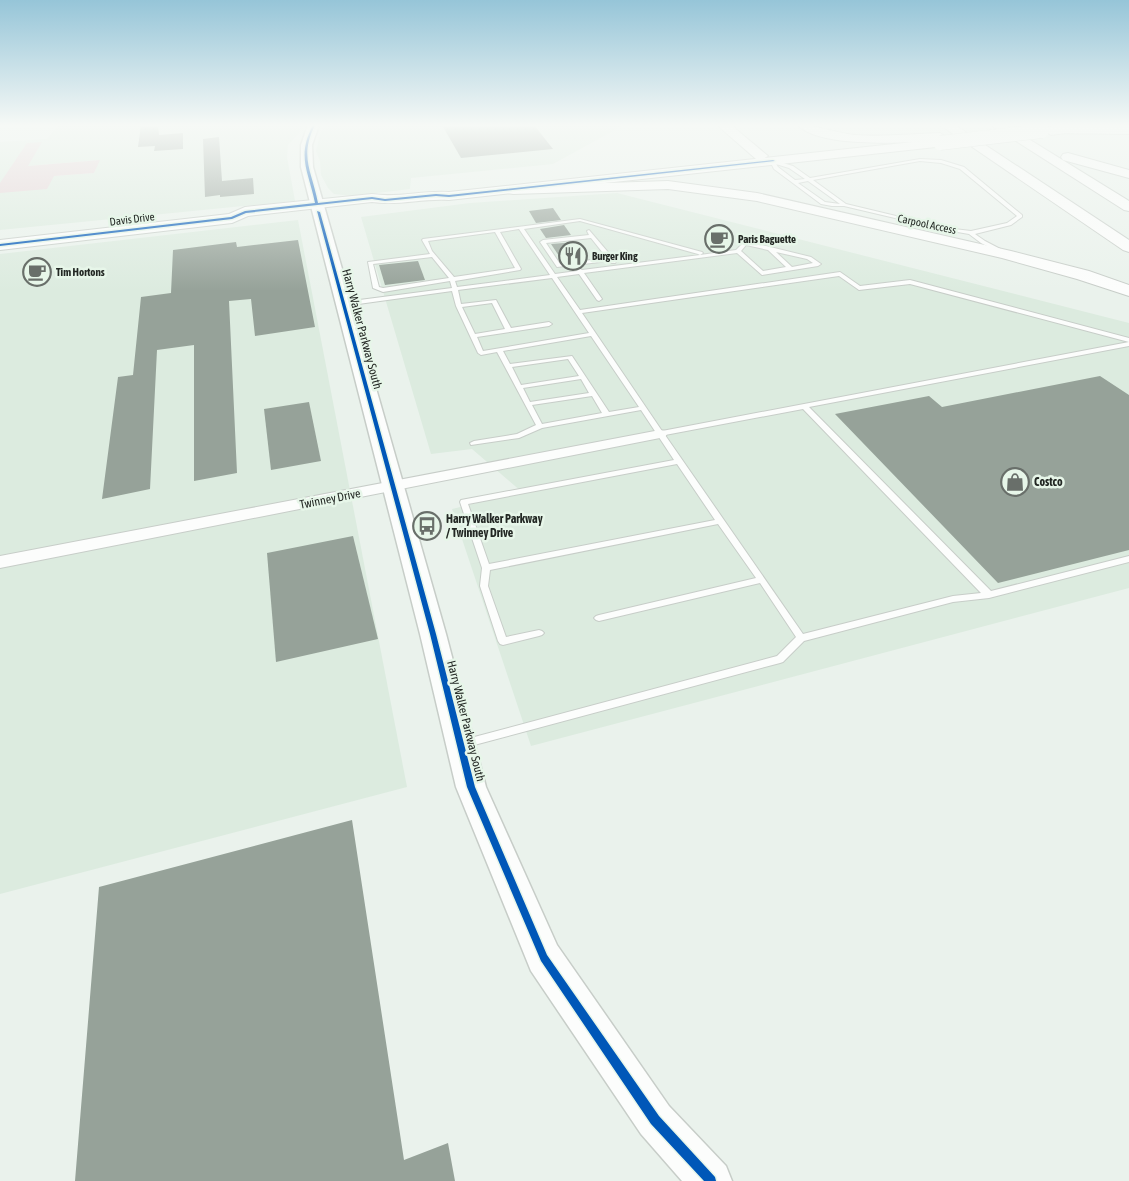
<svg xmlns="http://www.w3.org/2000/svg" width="1129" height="1181" font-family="'Asap Condensed',sans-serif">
<rect width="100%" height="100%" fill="#eaf2ec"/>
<!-- built -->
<g fill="#dcebdf" fill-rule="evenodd">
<path d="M58 125H306L288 145 287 157 295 201 0 230V142L47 139ZM99 160 94 173 54 176 27 166Z"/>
<path d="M327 125H624L553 164 411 178 410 189 352 196 334 194 328 188 321 175 320 161 316 151 321 131Z"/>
<path d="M617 193 1129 323V588L531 746 452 509 522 492 472 449 431 454 361 217 470 203Z"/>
<path d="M298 220 407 787 0 894V254Z"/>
</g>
<!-- green -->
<path fill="#e5d2d5" d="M42 142 28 166 100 160 94 173 54 176 47 189 0 193V183L27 143Z"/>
<!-- building -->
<g fill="#96a299">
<path d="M141 125H158L159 135 183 133V149L154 151 155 146 138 147Z"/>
<path d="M442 125H534L553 149 461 158Z"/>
<path d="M219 137 222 181 253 178 254 194 220 197V195L205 197 203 139Z"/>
<path d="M553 208 561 220 536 223 529 211Z"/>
<path d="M564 225 571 235 546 238 540 229Z"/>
<path d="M298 240 315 327 255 336 251 299 229 301 237 473 194 481V345L157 350 150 489 102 499 118 377 133 375 141 297 171 293 173 250 236 242 237 247Z"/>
<path d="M576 242 587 259 563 262 551 244Z"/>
<path d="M418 261 425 280 385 285 379 265Z"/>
<path d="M1100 376 1129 395V550L998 583 835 414 929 396 942 407Z"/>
<path d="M309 402 321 461 271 470 264 409Z"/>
<path d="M353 536 378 639 276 662 267 553Z"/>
<path d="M352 820 404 1160 448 1143 455 1181H75L99 887Z"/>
</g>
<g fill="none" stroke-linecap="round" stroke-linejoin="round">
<defs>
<g id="lane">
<path d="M920 159 941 160 964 167 1022 215V217L1011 225 975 234 985 241 1006 252V254H1002L981 243 969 234 946 230 844 206H832L821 204 774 169 770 161 773 160 793 166 810 178ZM920 161 941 163 960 169 1017 216 1007 223 971 231 946 228 846 204 813 180ZM776 164 789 168 805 179 795 180 778 167ZM808 181 840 204 825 202 798 183Z"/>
<path d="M580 219 702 252 703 253 700 255 736 250 745 241 811 257 821 264 818 266 762 275 737 253 584 273 602 299 599 301 597 300 579 274 557 277 580 310 840 272 860 286 910 280 1129 338V342L910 284 859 290 839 276 582 313 662 431 1129 342V346L809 407 991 591 1129 556V562L989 598 953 602 804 641 783 662 780 663 463 748 459 747 458 744 459 741 463 740 777 656 796 637 760 583 599 621 596 620 594 618 596 616 599 615 756 578 718 524 490 570 488 586 506 637 539 630 542 631 544 633 542 635 539 636 503 645 500 644 498 641 480 586 482 568 460 502 461 500 674 460 641 410 542 428 519 438 471 445 470 443 474 441 517 434 536 425 497 352 481 355 478 353 456 306 452 291 344 306 341 304 344 302 452 288 450 281 383 292 373 288 368 262 430 254 422 240 423 239ZM580 221 698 254 700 255 582 270 580 269 577 271 555 274 524 229ZM519 229 550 275 457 287 455 281 520 270 521 269 500 232ZM495 232 515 268 454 277 432 251 428 241ZM746 245 768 250 786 267 763 271 741 251ZM776 252 807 259 813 263 792 267ZM432 257 449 278 383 288 379 287 373 264ZM552 278 589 333 483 351 477 337 549 326 552 324 549 322 511 328 496 300 461 304 458 290ZM492 303 505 329 475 334 462 307ZM591 336 639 407 609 412 572 356 510 364 503 351ZM568 359 579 376 521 385 512 367ZM581 379 589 393 530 402 523 388ZM592 396 602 413 542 424 532 405ZM803 409 981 593 953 596 803 634 665 435ZM677 464 715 520 489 564 468 504Z"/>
<path d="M589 230 613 258 616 262 615 263H611L609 261 557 267 540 242 543 240 589 235 587 231ZM591 238 607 258 560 264 546 243Z"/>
</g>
<path id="street" d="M660 430 665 431 667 434 665 437 0 568V556Z"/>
<path id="secondary" d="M308 125H319L312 145 313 167 446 634 486 787 557 945 669 1106 726 1166 732 1181H682L641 1134 531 971 456 787 420 634 301 167V145Z"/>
<g id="primary">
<path d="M1066 125H1099L1093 129 1051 135 1045 131 1047 128Z"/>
<path d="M940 139 945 140 946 143 945 146 449 200C423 198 398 206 372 202L248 216 232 223 0 250V240L229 214 245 207 372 194C398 198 423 190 449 192Z"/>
</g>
<g id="highway">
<path d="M717 125H731L768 156 761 160 756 159Z"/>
<path d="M798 125C818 125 835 133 855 135 883 137 912 134 940 133L946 137 940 141C908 142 820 149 798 125Z"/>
<path d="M940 125H955L1129 240V252L1123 250Z"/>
<path d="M991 125H1006L1129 201V211L1124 210Z"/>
<path d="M1052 126H1129V134L1048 133 1046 130 1048 127Z"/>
<path d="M1068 153 1129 170V178L1063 160 1061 157 1063 154Z"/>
<path d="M668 181 757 193 1011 251 1089 271 1129 285V296L1077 279 1002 258 757 201 668 189 513 194 508 193 506 190 508 187 513 186Z"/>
</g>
</defs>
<!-- lane casing -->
<use href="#lane" stroke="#c7cdc8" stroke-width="2"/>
<!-- street casing -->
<use href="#street" stroke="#c7cdc8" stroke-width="2"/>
<!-- secondary casing -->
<use href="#secondary" stroke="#c7cdc8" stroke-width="3"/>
<!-- primary casing -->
<use href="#primary" stroke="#c7cdc8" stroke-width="2"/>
<!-- highway casing -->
<use href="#highway" stroke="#c7cdc8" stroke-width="2"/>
<!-- lane -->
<use href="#lane" fill="#fcfdfc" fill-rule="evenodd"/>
<!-- street -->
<use href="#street" fill="#fcfdfc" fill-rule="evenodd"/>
<!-- secondary -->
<use href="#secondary" fill="#fcfdfc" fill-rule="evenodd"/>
<!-- primary -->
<use href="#primary" fill="#fcfdfc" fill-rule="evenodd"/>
<!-- highway -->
<use href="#highway" fill="#fcfdfc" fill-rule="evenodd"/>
<defs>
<path id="primary-bridge" d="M940 143 1042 131"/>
</defs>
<!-- primary-bridge casing -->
<use href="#primary-bridge" stroke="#c7cdc8" stroke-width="15" stroke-linecap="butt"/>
<!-- primary-bridge -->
<use href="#primary-bridge" stroke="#fcfdfc" stroke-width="14"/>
<defs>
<g id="cycleway">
<path d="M313 125H315C299 157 312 171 318 203L372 197 385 199 436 194 449 195 773 160 775 161 449 197 436 196 385 201 372 199 246 213 232 219 0 246V244L231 217 245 211 315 203C309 172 296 157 313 125Z"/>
<path d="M317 211 320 212 436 634 475 787 547 955 659 1116 715 1177 716 1181H704L651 1124 541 961 467 787 430 634Z"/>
</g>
</defs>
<!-- cycleway casing -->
<use href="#cycleway" stroke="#e7f6e9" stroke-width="3"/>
<!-- cycleway -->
<use href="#cycleway" fill="#0057b8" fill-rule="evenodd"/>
</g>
<!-- sky -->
<linearGradient id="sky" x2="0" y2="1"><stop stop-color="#96c5d8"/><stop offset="0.43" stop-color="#f6f9f6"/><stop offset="1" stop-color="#f6f9f6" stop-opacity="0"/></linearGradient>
<rect width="1129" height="291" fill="url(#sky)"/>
<!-- icons -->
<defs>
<symbol id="cafe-ring" viewBox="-11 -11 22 22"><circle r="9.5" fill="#e7f6e9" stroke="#696f6a" stroke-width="1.5"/><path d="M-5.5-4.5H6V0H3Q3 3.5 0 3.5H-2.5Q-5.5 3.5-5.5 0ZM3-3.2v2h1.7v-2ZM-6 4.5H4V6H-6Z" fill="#696f6a"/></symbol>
<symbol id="restaurant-ring" viewBox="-11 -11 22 22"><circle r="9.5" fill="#e7f6e9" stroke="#696f6a" stroke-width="1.5"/><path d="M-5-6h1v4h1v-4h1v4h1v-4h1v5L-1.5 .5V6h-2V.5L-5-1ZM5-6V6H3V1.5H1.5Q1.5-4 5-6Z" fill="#696f6a"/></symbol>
<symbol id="shop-ring" viewBox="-11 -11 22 22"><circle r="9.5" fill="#e7f6e9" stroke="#696f6a" stroke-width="1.5"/><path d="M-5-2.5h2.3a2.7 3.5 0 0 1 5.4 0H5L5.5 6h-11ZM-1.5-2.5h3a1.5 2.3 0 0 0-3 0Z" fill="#696f6a"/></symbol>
<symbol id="bus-ring" viewBox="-11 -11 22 22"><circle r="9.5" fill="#e7f6e9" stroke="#696f6a" stroke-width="1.5"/><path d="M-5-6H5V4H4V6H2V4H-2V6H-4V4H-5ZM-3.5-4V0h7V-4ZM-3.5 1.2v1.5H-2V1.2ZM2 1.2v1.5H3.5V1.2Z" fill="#696f6a"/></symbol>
</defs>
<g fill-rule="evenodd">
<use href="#cafe-ring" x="703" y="223" width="32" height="32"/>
<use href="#restaurant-ring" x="557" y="240" width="32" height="32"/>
<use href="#cafe-ring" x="21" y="256" width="32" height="32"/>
<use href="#shop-ring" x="999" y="466" width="32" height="32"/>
<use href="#bus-ring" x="411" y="510" width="32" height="32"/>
</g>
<g text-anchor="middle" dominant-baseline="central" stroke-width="5" stroke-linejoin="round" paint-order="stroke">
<!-- far-street labels -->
<g font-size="11" fill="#232824" stroke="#e7f6e9">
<text transform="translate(132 219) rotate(-7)">Davis Drive</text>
<text transform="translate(927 224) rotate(12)">Carpool Access</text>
</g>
<!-- far-poi labels -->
<g font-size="11" font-weight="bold" fill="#232824" stroke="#e7f6e9" text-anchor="start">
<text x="738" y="239">Paris Baguette</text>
<text x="592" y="256">Burger King</text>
<text x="56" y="272">Tim Hortons</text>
</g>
<!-- street labels -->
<g font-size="12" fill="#232824" stroke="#e7f6e9">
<text transform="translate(362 329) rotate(75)">Harry Walker Parkway South</text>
<text transform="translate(330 499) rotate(-11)">Twinney Drive</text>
<text transform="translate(466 721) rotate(76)">Harry Walker Parkway South</text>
</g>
<!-- poi labels -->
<g font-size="12" font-weight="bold" fill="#232824" stroke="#e7f6e9" text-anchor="start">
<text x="1034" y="482">Costco</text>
<text x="446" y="519">Harry Walker Parkway<tspan x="446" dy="14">/ Twinney Drive</tspan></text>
</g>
</g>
</svg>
